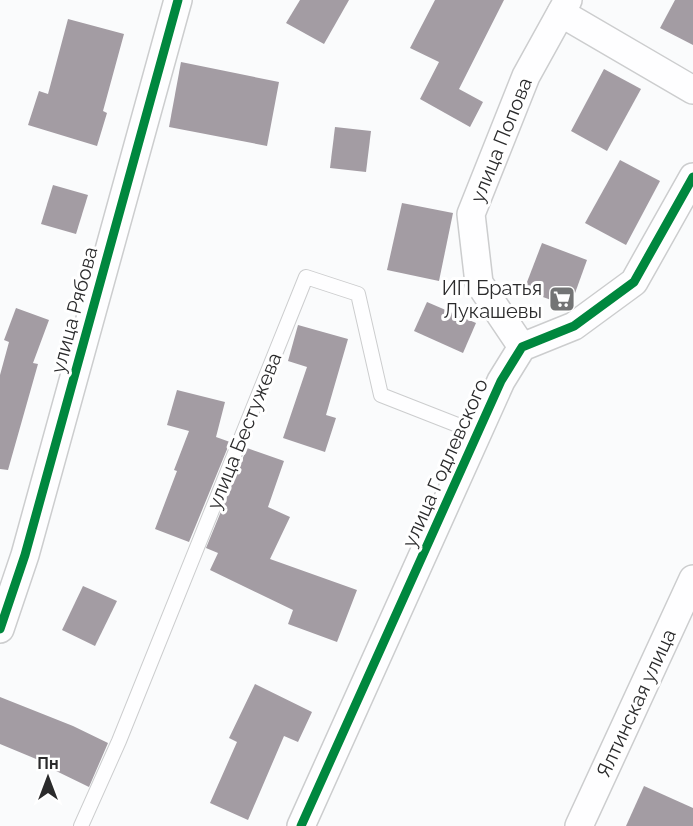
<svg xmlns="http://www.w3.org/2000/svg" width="693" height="826" font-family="Raleway,sans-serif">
<rect width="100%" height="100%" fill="#fafbfc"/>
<!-- building -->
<g fill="#a39ca3">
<path d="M300 0H349L324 44 286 23Z"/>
<path d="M435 0H504L459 89 483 102 470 127 420 99 439 62 410 48Z"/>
<path d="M675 0H693V45L660 28Z"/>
<path d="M68 19 124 34 103 111 107 113 97 146 28 125 39 91 48 94Z"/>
<path d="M181 62 279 82 267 146 169 127Z"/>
<path d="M604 69 641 89 607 151 571 131Z"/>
<path d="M335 127 371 131 366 172 330 168Z"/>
<path d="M620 160 660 181 626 245 585 223Z"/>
<path d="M53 185 88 195 76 234 41 224Z"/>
<path d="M402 203 453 213 439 281 387 270Z"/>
<path d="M542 243 587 260 570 307 524 290Z"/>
<path d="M427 302 476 323 463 353 414 331Z"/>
<path d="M16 308 49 320 33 363 38 364 8 470 0 469V375L9 342 4 340Z"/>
<path d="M298 325 348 339 326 415 336 418 325 452 283 438 307 367 288 361Z"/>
<path d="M177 390 225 402 216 437 230 442 189 542 155 529 177 471 174 470 189 431 167 425Z"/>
<path d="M247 448 284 461 268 507 290 517 270 559 357 590 337 642 288 624 293 610 210 570 218 553 206 548Z"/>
<path d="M83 586 117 601 95 646 62 630Z"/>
<path d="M255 684 312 712 298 742 284 736 248 820 210 803 237 742 229 738Z"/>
<path d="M0 697 73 726 108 743 89 787 52 769 53 766 0 744Z"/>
<path d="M644 786 693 808V826H626Z"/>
</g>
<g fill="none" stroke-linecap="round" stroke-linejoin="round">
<defs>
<path id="service" d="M81 826 119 741 306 277 358 294 381 395 478 433"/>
<g id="minor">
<path d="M561 13 693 90"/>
<path d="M522 347 479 283 471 214 526 76 568 0"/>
<path d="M0 629 25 555 178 0"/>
<path d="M301 826 501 381 522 347 574 326 634 282 693 177"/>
<path d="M579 826 693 579"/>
</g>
</defs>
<!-- service casing -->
<use href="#service" stroke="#cccdce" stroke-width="16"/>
<!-- minor casing -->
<use href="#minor" stroke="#cccdce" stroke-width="30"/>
<!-- service -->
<use href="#service" stroke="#fefeff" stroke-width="14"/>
<!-- minor -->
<use href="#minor" stroke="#fefeff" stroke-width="27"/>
<defs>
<g id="cycleway">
<path d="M0 629 25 555 178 0"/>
<path d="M301 826 501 381 522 347 574 326 634 282 693 177"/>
</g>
</defs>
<!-- cycleway casing -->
<use href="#cycleway" stroke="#fff" stroke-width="13"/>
<!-- cycleway -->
<use href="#cycleway" stroke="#00873e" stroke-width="9"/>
</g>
<!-- icons -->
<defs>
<symbol id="supermarket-square" viewBox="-11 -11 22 22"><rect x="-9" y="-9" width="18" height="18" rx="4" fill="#737475" stroke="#fff"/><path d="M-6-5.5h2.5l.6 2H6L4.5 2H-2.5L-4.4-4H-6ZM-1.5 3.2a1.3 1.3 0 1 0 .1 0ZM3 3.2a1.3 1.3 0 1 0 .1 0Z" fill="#fff"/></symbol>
</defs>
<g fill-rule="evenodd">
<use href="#supermarket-square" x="547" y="284" width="30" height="30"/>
</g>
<g text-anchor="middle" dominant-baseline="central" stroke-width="6" stroke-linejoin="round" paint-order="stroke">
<!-- street labels -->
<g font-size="20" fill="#2b2b2c" stroke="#fff">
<text transform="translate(501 140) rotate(-68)">улица Попова</text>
<text transform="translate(74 310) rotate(-75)">улица Рябова</text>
<text transform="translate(244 431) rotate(-68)">улица Бестужева</text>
<text transform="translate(445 463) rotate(-66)">улица Годлевского</text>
<text transform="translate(636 703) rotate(-65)">Ялтинская улица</text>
</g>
<!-- poi labels -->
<g font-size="20" fill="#2b2b2c" stroke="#fff" text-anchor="end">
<text x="542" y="288">ИП Братья<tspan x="542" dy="23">Лукашевы</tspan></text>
</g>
</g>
<!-- north arrow -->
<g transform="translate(48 778)" stroke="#ffffff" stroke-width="4.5" paint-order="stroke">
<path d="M0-4.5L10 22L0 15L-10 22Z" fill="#2b2b2c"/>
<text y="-9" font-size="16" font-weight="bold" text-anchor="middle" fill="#2b2b2c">Пн</text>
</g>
</svg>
